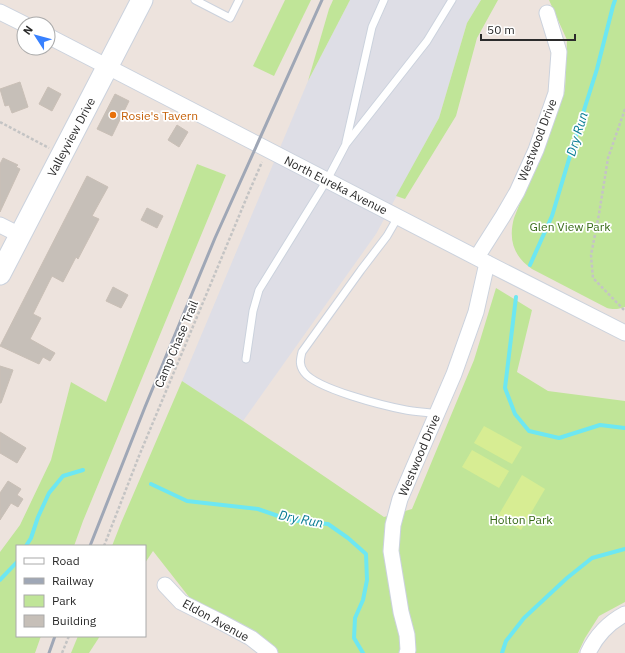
<svg xmlns="http://www.w3.org/2000/svg" width="625" height="653" font-family="'IBM Plex Sans',sans-serif">
<rect width="100%" height="100%" fill="#ede3dd"/>
<!-- industrial -->
<path fill="#dedee6" d="M350 0H481L467 23 439 118 376 234 243 421 182 381 308 81Z"/>
<!-- green -->
<g fill="#c0e598">
<path d="M285 0H311L274 76 253 66Z"/>
<path d="M333 0H350L308 81 329 9Z"/>
<path d="M481 0H498L477 38 456 116 405 199 396 196 439 118 467 23Z"/>
<path d="M549 0H625V307C619 309 614 310 607 308L532 269C514 257 508 240 514 218L565 90 567 40Z"/>
<path d="M197 164 226 175 83 521 74 546H17V636H41L35 653H0V552L20 525 51 460 71 382 106 402Z"/>
<path d="M496 288 532 310 517 372 548 391 625 401V602L599 616 585 638 578 653H277L193 602 153 551 145 563V546H112L121 523 182 381 243 421 384 517 412 509 474 360Z"/>
<path d="M78 636H100L89 653H71Z"/>
</g>
<!-- pitch -->
<g fill="#d7ed93">
<path d="M484 426 522 447 512 464 474 443Z"/>
<path d="M472 450 509 471 499 488 462 467Z"/>
<path d="M522 475 545 489 521 530 498 516Z"/>
</g>
<g fill="none" stroke-linecap="round" stroke-linejoin="round">
<!-- stream -->
<g stroke="#6de7f2" stroke-width="4">
<path d="M530 265 552 216 578 129 597 69 613 6 615 0"/>
<path d="M516 297 505 388 515 414 529 431 559 438 600 425 625 428"/>
<path d="M151 484 187 501 258 509 290 520 328 524 348 538 366 554 367 580 363 600 355 618 354 638 363 653"/>
<path d="M26 546 31 538 38 517 49 493 63 476 83 470"/>
<path d="M0 580 17 562"/>
<path d="M502 653 506 641 524 618 567 578 592 558 625 549"/>
</g>
</g>
<!-- building -->
<g fill="#c6bfb8" stroke="#c9bfb6">
<path d="M20 82 28 107 12 113 9 105 5 106 0 89Z"/>
<path d="M48 87 61 94 52 111 39 104Z"/>
<path d="M115 94 129 101 112 136 97 129Z"/>
<path d="M177 125 188 132 179 147 168 140Z"/>
<path d="M3 158 18 165 16 167 20 169 0 212V164Z"/>
<path d="M87 176 108 187 92 216 99 219 78 259 76 257 63 282 52 276 33 314 41 318 30 339 55 353 50 361 43 357 39 364 0 346Z"/>
<path d="M147 208 163 216 157 228 141 220Z"/>
<path d="M113 287 128 295 121 308 106 301Z"/>
<path d="M0 366 13 370 1 403H0Z"/>
<path d="M0 432 26 448 17 463 0 453Z"/>
<path d="M8 481 21 489 17 495 23 499 18 507 11 503 0 520V493Z"/>
</g>
<g fill="none" stroke-linecap="round" stroke-linejoin="round">
<defs>
<g id="lane">
<path d="M195 0 230 18 239 0"/>
<path d="M346 142 372 27 384 0"/>
<path d="M398 217 387 236 361 270 302 352C300 360 299 365 304 372 316 389 385 406 406 410 416 412 427 412 437 414"/>
<path d="M246 359 253 311 259 290 327 180 346 144 427 41 452 0"/>
</g>
<g id="street">
<path d="M0 12 24 24"/>
<path d="M48 36 487 263 625 333"/>
<path d="M0 225 20 235"/>
<path d="M477 257 503 216 517 192 536 150 556 93 559 52 547 13"/>
<path d="M165 585 181 602 223 623 251 638 270 653"/>
<path d="M407 653 408 650 407 635 401 612 391 551 393 525 400 499 454 374 476 312 487 263"/>
<path d="M588 653C596 636 608 623 625 614"/>
</g>
<path id="secondary" d="M0 274 142 0"/>
</defs>
<!-- lane casing -->
<use href="#lane" stroke="#cbd2dd" stroke-width="9"/>
<!-- street casing -->
<use href="#street" stroke="#cbd2dd" stroke-width="17"/>
<!-- secondary casing -->
<use href="#secondary" stroke="#cbd2dd" stroke-width="23"/>
<!-- path -->
<g stroke="#c4c4c4" stroke-width="2.5" stroke-dasharray="3 2" stroke-linecap="butt">
<path d="M625 109 608 158 599 214 591 255 593 278 625 311"/>
<path d="M0 122 49 148"/>
<path d="M104 546 139 456 249 192 262 162"/>
<path d="M62 653 69 636"/>
</g>
<!-- lane -->
<use href="#lane" stroke="#fff" stroke-width="7"/>
<!-- street -->
<use href="#street" stroke="#fff" stroke-width="15"/>
<!-- secondary -->
<use href="#secondary" stroke="#fff" stroke-width="21"/>
<!-- rail -->
<g stroke="#9fa7b6" stroke-width="3">
<path d="M90 546 145 407 215 238 322 0"/>
<path d="M49 653 55 636"/>
</g>
</g>
<!-- markers -->
<circle fill="#e8710a" stroke="#fff" stroke-width="1.5" cx="113" cy="115" r="4"/>
<g text-anchor="middle" dominant-baseline="central" stroke-width="3.5" stroke-linejoin="round" paint-order="stroke">
<!-- food labels -->
<g font-size="12" fill="#c56008" stroke="#fff" text-anchor="start">
<text x="121" y="115">Rosie's Tavern</text>
</g>
<!-- street labels -->
<g font-size="12" fill="#2b2b2b" stroke="#fff">
<text transform="translate(71 137) rotate(-62)">Valleyview Drive</text>
<text transform="translate(537 140) rotate(-69)">Westwood Drive</text>
<text transform="translate(336 185) rotate(27)">North Eureka Avenue</text>
<text transform="translate(176 344) rotate(-67)">Camp Chase Trail</text>
<text transform="translate(419 455) rotate(-67)">Westwood Drive</text>
<text transform="translate(216 620) rotate(29)">Eldon Avenue</text>
</g>
<!-- park labels -->
<g font-size="12" fill="#386b18" stroke="#fff">
<text x="570" y="226">Glen View Park</text>
<text x="521" y="519">Holton Park</text>
</g>
<!-- water labels -->
<g font-size="13" font-style="italic" fill="#0a7c93" stroke="#fff">
<text transform="translate(577 134) rotate(-73)">Dry Run</text>
<text transform="translate(301 519) rotate(11)">Dry Run</text>
</g>
</g>
<!-- legend -->
<rect x="16" y="545" width="130" height="92" fill="#ffffff" stroke="#aaaaaa"/>
<rect x="24" y="558" width="20" height="6" fill="#ffffff" stroke="#aaaaaa"/>
<text x="52" y="565" font-size="12" fill="#2b2b2b">Road</text>
<rect x="24" y="578" width="20" height="6" fill="#9fa7b6" stroke="#aaaaaa"/>
<text x="52" y="585" font-size="12" fill="#2b2b2b">Railway</text>
<rect x="24" y="595" width="20" height="12" fill="#c0e598" stroke="#aaaaaa"/>
<text x="52" y="605" font-size="12" fill="#2b2b2b">Park</text>
<rect x="24" y="615" width="20" height="12" fill="#c6bfb8" stroke="#aaaaaa"/>
<text x="52" y="625" font-size="12" fill="#2b2b2b">Building</text>
<!-- north arrow -->
<g transform="translate(36 36) rotate(306)"><circle r="19" fill="#ffffff" stroke="#aaaaaa"/>
<path d="M0-3L7 15L0 10L-7 15Z" fill="#3881ff"/>
<text y="-6" font-size="11" font-weight="bold" text-anchor="middle" fill="#2b2b2b">N</text>
</g>
<!-- scale -->
<path d="M481 34v6h94v-6" fill="none" stroke="#2b2b2b" stroke-width="2"/>
<text x="487" y="34" font-size="12" fill="#2b2b2b" stroke="#ffffff" stroke-width="3" paint-order="stroke">50 m</text>
</svg>
